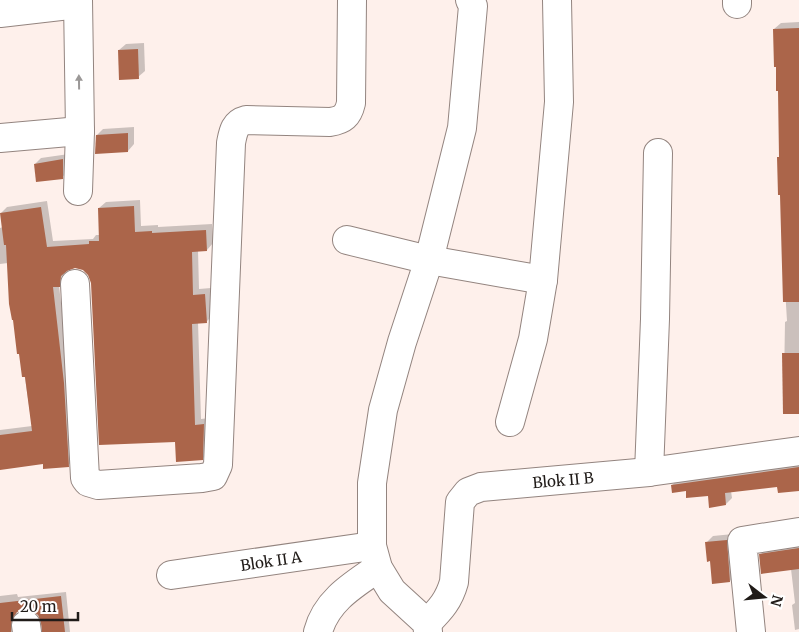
<svg xmlns="http://www.w3.org/2000/svg" width="799" height="632" font-family="Merriweather,serif">
<rect width="100%" height="100%" fill="#fef0eb"/>
<!-- shadow -->
<g fill="#0003">
<path d="M799 22V381H784L785 322 787 321 783 255 781 193 778 158 781 155 779 90 774 29 781 23Z"/>
<path d="M144 43 145 71 138 77 119 50 126 44Z"/>
<path d="M134 127V144L128 151 97 135 103 129Z"/>
<path d="M69 154V171L62 177 35 164 41 158Z"/>
<path d="M140 200 141 226 158 225V227L212 224 213 243 207 250H198L199 289 211 288 213 315 206 322H198L201 419 210 418 208 453 202 459 176 440 92 283 89 274 82 269 75 267 67 269 66 280 59 286 70 376 75 459 68 465 44 462 0 468V430L32 426 8 263 0 264V228L3 227 1 213 7 207 47 201 53 241 93 239 96 235H100L99 208 106 202Z"/>
<path d="M799 462V490L778 486 731 491 732 498 726 504 709 495 672 485 679 479Z"/>
<path d="M733 534 736 574 730 581 711 560 706 543 713 536Z"/>
<path d="M799 543V629L795 630 792 605 795 603 791 569 760 555 767 548Z"/>
<path d="M66 592 70 632H43L40 615 32 609 18 611 16 613 18 632H0V596L17 594 18 597Z"/>
</g>
<!-- building -->
<g fill="#ab654a">
<path d="M799 28V302H783L780 195H778L777 157H779L778 91H776V67H774L773 29Z"/>
<path d="M138 49 139 79 119 80 118 50Z"/>
<path d="M128 133V152L95 154 96 135Z"/>
<path d="M63 159V179L36 182 34 164Z"/>
<path d="M134 206 135 232 152 231V233L206 230 207 251 192 252 193 295 205 294 207 323 192 324 195 425 204 424 203 460 176 462 175 442 99 445 91 283 88 275 83 270 75 268 67 271 61 276 60 287H53L64 383 69 467 43 469V464L0 470V435L32 431 25 377H22L19 354H17L13 320H12L9 304 6 245H4L0 213 41 207 47 247 89 244V241H99L98 208Z"/>
<path d="M782 353H799V414H783Z"/>
<path d="M799 467V491L778 493 777 487 725 493 726 505 709 508 708 496 686 498V491L672 493 671 485Z"/>
<path d="M727 540 730 582 712 584 710 561 707 562 705 542Z"/>
<path d="M799 548V569L761 574 759 554Z"/>
<path d="M61 596 65 632H42L41 623 38 615 31 610H24L17 612 12 619 11 632H0V603Z"/>
</g>
<g fill="none" stroke-linecap="round" stroke-linejoin="round">
<defs>
<g id="minor">
<path d="M78 0 80 131 78 191"/>
<path d="M737 0V4"/>
<path d="M0 13 78 4"/>
<path d="M0 138 80 131"/>
<path d="M347 240 429 260 543 280"/>
<path d="M75 284 85 478 88 482 98 485 202 478 213 476 218 465 231 143C233 133 234 123 246 120L330 122C343 120 348 116 351 103L352 0"/>
<path d="M510 422 533 339 543 280 559 102 557 0"/>
<path d="M649 472 655 319 658 153"/>
<path id="s1" d="M171 575 372 546"/>
<path id="s2" d="M427 623C441 609 449 600 454 582L460 502 468 492 481 487 649 472 799 451"/>
<path d="M26 625 27 632"/>
<path d="M318 632C326 601 353 585 378 568"/>
<path d="M428 632 427 623 392 591 378 568 372 546V483L383 410 402 342 429 260 462 128 473 6 470 0"/>
<path d="M751 632 742 541 799 532"/>
</g>
</defs>
<!-- minor casing -->
<use href="#minor" stroke="#93847f" stroke-width="30"/>
<!-- minor -->
<use href="#minor" stroke="#fff" stroke-width="28"/>
</g>
<!-- one-way arrows -->
<defs><path id="oneway-solid" d="M-6-.8H1V-3.2L6.5 0L1 3.2V.8H-6Z" transform="scale(1.25)"/></defs>
<use fill="#9b9897" href="#oneway-solid" transform="translate(79 82) rotate(-91)"/>
<g text-anchor="middle" dominant-baseline="central" stroke-width="5" stroke-linejoin="round" paint-order="stroke">
<!-- street labels -->
<g font-size="15" fill="#201b18" stroke="#fff">
<text stroke="none"><textPath href="#s2" startOffset="239">Blok II B</textPath></text>
<text stroke="none"><textPath href="#s1" startOffset="101">Blok II A</textPath></text>
</g>
</g>
<!-- north arrow -->
<g transform="translate(764 597) rotate(106)" stroke="#ffffff" stroke-width="4" paint-order="stroke">
<path d="M0-4L9 19L0 12L-9 19Z" fill="#201b18"/>
<text y="-8" font-size="14" font-weight="bold" text-anchor="middle" fill="#201b18">N</text>
</g>
<!-- scale -->
<path d="M12 612v8h66v-8" fill="none" stroke="#201b18" stroke-width="2.5"/>
<text x="20" y="612" font-size="15" fill="#201b18" stroke="#ffffff" stroke-width="4" paint-order="stroke">20 m</text>
</svg>
